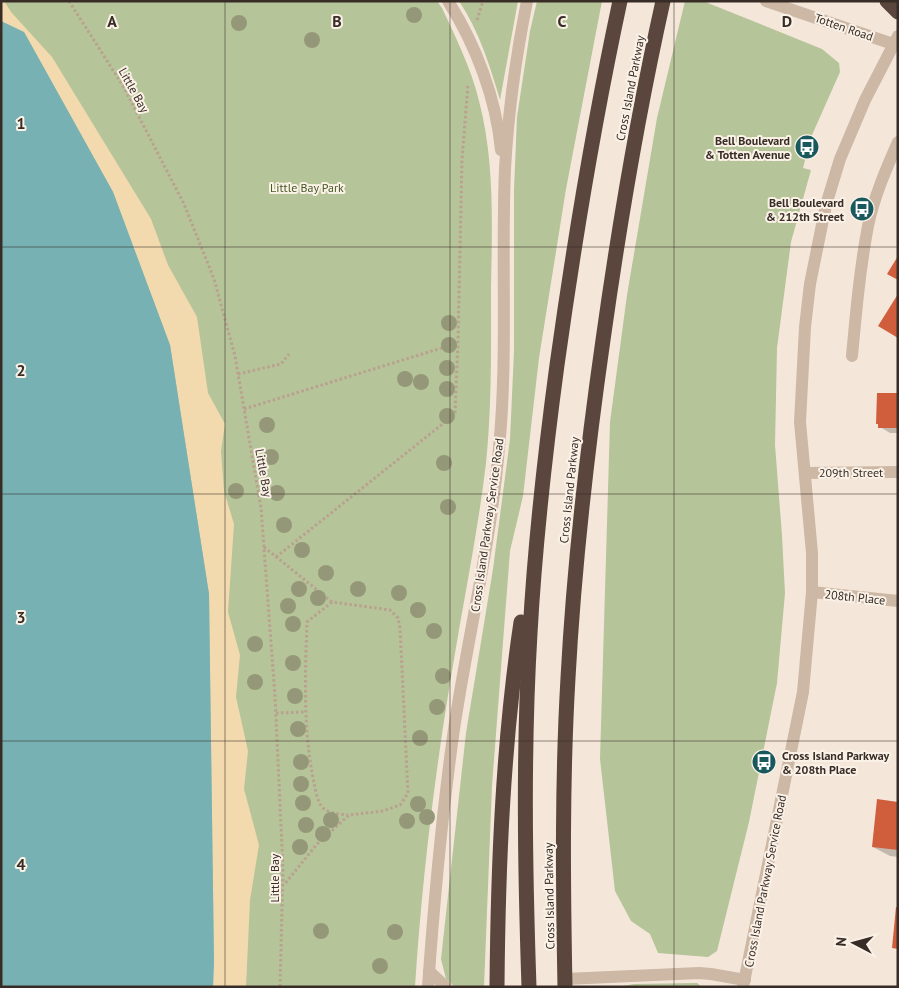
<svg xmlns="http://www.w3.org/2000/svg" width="899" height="988" font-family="'PT Sans',sans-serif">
<rect width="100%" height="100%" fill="#f4e7da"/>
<!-- green -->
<g fill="#b6c499">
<path d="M1 1H437L442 8C456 38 471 68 479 101 495 162 492 226 491 289 491 347 492 405 486 463 478 531 464 598 453 665 435 771 422 879 415 987H213L214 964 24 32 1 21Z"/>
<path d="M459 1H518L500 100C490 66 479 31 459 1Z"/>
<path d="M537 1H602L566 189 539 358 523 496 510 551 492 786 484 987H455L446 979 441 959 466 733 493 569 510 439 514 351V190L517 117 530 31Z"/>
<path d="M685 1H703L822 49 839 63 840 72 812 135 803 168 811 170 791 242 777 348 775 445 782 535 785 593 777 683 749 822 717 951 708 957 658 953 650 934 631 921 615 891 600 759 610 422 627 295 657 118Z"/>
<path d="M697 983 702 987H617L634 984Z"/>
</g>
<!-- sand -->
<path fill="#f2daae" d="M1 1H4L11 12 52 57 151 219 168 265 197 317 208 393 225 424 221 451 224 491 234 524 228 612 240 655 236 697 248 751 244 789 259 845 250 900 246 987H213L214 964 209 594 170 345 113 192 24 32 1 21Z"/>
<!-- water -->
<path fill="#77b1b3" d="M1 21 24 32 113 192 170 345 209 594 214 964 213 987H1Z"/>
<!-- shadow -->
<g fill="#0003">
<path d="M898 394V433H890L880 427Z"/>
<path d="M898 803V857L890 856 873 847Z"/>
</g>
<!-- building -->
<g fill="#d05e3c">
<path d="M898 256V280L887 274Z"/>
<path d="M898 294V338L878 326Z"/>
<path d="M877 393H898V428H878V424H876Z"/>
<path d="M877 799 898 802V850L872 847Z"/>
<path d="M896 907H898V949L892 948Z"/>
</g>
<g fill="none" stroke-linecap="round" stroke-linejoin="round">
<!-- path -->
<g stroke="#b9a18f" stroke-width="3" stroke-dasharray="2.5 2.5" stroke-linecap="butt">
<path d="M69 1 123 86 184 204 214 279 235 356 261 508 275 696 283 869 280 987"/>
<path d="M477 20 483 1"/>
<path d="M238 374 281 364 289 354"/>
<path d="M244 409 458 343"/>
<path d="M264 547 332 602 390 610 398 618 400 628 408 793 400 805 383 811 349 815 317 844 284 885"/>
<path d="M276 557 455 414 458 342 462 160 468 84"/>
<path d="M332 602 307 622C305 676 303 730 314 783 316 791 317 802 323 808 330 814 340 814 348 815"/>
<path d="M276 713 306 712"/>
</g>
<!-- minor -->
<g stroke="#cdb7a5" stroke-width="12">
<path d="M448 1C476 45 496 98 501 150"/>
<path d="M766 1 893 44"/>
<path d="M852 356C856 312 860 268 868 226 874 197 886 169 898 142"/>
<path d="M805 473 898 472"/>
<path d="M812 592 898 601"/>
<path d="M429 971 446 987"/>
<path d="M565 979 699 973 711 974 745 980"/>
<path d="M428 987C434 901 442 814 454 729 468 635 491 543 499 448 508 356 501 262 505 169 508 113 516 56 527 1"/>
<path d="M743 987 803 692 812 592V553L800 422 805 327 810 284 826 205 840 159 865 100 898 36"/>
</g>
<!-- highway -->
<g stroke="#5a463d" stroke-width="15">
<path d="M887 1 898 12"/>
<path d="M497 987C498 865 503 743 521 622"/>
<path d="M529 987C525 869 523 751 530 633 535 543 545 454 557 365 574 243 594 122 620 1"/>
<path d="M565 987C563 883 562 781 568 678 574 565 587 452 603 340 619 226 638 113 663 1"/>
</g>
</g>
<!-- trees -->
<g fill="#959878">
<circle cx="414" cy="15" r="8"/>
<circle cx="239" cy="23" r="8"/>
<circle cx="312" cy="40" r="8"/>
<circle cx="449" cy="323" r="8"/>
<circle cx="449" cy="345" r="8"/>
<circle cx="447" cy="368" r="8"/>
<circle cx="405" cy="379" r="8"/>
<circle cx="421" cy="382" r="8"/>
<circle cx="447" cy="389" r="8"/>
<circle cx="447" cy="416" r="8"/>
<circle cx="267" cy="425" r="8"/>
<circle cx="271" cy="457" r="8"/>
<circle cx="444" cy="463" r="8"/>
<circle cx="236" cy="491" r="8"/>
<circle cx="277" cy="493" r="8"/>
<circle cx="448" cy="507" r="8"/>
<circle cx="284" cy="525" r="8"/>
<circle cx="302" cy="550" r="8"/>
<circle cx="326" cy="573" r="8"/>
<circle cx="299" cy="589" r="8"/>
<circle cx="358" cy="589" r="8"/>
<circle cx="399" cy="593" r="8"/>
<circle cx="318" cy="598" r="8"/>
<circle cx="288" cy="606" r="8"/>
<circle cx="418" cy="610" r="8"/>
<circle cx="293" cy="624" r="8"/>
<circle cx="434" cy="631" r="8"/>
<circle cx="255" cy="644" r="8"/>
<circle cx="293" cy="663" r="8"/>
<circle cx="443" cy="676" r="8"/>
<circle cx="255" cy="682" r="8"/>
<circle cx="295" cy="696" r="8"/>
<circle cx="437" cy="707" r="8"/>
<circle cx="298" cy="729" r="8"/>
<circle cx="420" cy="738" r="8"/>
<circle cx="301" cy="762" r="8"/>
<circle cx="301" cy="784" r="8"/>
<circle cx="303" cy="803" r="8"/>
<circle cx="418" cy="804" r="8"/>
<circle cx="427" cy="817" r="8"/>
<circle cx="331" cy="820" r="8"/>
<circle cx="407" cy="821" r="8"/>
<circle cx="306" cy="825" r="8"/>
<circle cx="323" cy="834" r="8"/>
<circle cx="300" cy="847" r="8"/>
<circle cx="321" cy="931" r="8"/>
<circle cx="395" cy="932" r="8"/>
<circle cx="380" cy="966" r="8"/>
</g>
<!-- grid -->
<path fill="none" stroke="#382c27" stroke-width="1" stroke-opacity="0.55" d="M225 1V987M450 1V987M674 1V987M1 247H898M1 494H898M1 741H898"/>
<!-- icons -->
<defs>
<symbol id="bus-disc" viewBox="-11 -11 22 22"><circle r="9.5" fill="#19595d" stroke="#fbf2e7"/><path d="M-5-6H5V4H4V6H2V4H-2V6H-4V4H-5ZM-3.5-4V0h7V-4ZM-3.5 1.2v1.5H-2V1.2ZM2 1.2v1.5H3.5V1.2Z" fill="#fff"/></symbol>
</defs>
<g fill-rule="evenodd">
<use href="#bus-disc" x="793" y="133" width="28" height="28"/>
<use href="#bus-disc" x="848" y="195" width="28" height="28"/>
<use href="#bus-disc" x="750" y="748" width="28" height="28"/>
</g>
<g text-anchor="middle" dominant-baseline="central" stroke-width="4" stroke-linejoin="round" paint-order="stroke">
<!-- street labels -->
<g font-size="12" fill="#382c27" stroke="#fbf2e7">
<text transform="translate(844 27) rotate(19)">Totten Road</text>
<text transform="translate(630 88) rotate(-79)">Cross Island Parkway</text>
<text transform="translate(134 90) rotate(61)">Little Bay</text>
<text x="851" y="472">209th Street</text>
<text transform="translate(264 473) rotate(80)">Little Bay</text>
<text transform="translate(569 490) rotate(-84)">Cross Island Parkway</text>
<text transform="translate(487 525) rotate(-82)">Cross Island Parkway Service Road</text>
<text transform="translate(855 597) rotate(6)">208th Place</text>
<text transform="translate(274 878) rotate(-90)">Little Bay</text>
<text transform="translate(765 881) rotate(-79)">Cross Island Parkway Service Road</text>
<text transform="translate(549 896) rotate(-91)">Cross Island Parkway</text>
</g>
<!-- poi labels -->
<g font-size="12" font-weight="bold" fill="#382c27" stroke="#fbf2e7" text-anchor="end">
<text x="790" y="140">Bell Boulevard<tspan x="790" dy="14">&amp; Totten Avenue</tspan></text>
<text x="844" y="202">Bell Boulevard<tspan x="844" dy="14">&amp; 212th Street</tspan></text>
<text x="782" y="755" text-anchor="start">Cross Island Parkway<tspan x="782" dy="14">&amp; 208th Place</tspan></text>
</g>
<!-- park labels -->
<g font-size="12" fill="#475828" stroke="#fbf2e7">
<text x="307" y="187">Little Bay Park</text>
</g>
</g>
<g font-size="16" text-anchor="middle" font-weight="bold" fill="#382c27" stroke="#fbf2e7" stroke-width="4" stroke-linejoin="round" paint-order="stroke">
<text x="112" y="27">A</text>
<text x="337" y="27">B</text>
<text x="562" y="27">C</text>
<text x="787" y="27">D</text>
<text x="21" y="129">1</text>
<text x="21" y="376">2</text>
<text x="21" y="623">3</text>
<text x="21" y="870">4</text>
</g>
<!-- border -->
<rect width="899" height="988" fill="none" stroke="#382c27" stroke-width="5"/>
<!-- north arrow -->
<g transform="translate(854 943) rotate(276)" stroke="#fbf2e7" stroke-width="4" paint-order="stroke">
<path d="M0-4L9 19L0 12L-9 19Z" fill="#382c27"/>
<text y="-8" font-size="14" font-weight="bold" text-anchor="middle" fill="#382c27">N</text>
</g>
</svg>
